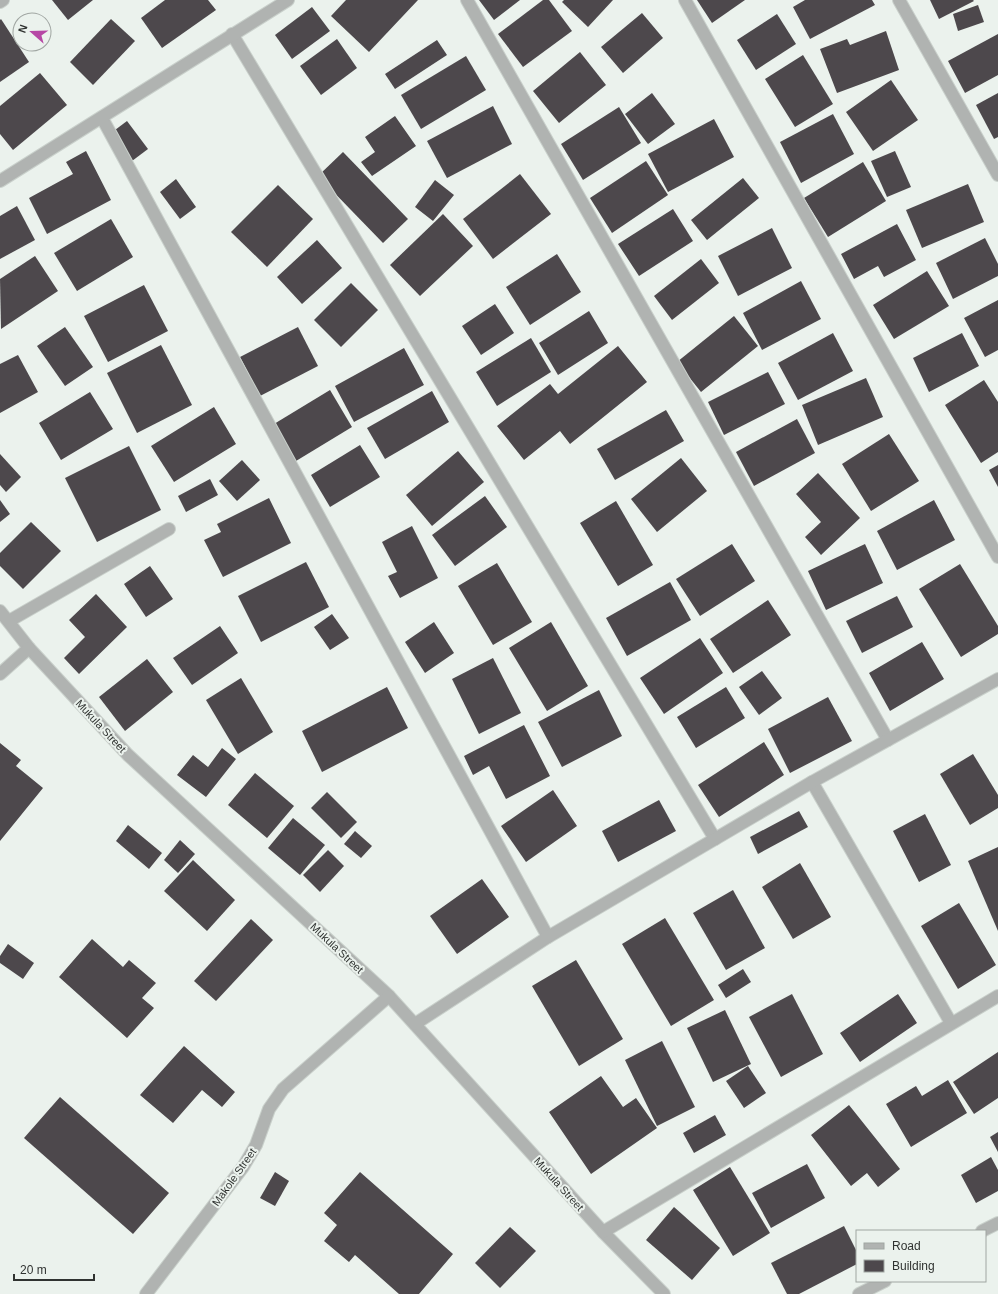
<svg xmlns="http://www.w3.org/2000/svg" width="998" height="1294" font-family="Helvetica,sans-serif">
<rect width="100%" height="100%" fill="#ebf2ed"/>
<!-- building -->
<g fill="#4d484c">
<path d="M52 0H93L68 20Z"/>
<path d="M165 0H208L216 10 162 48 141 18Z"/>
<path d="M346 0H418L369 52 331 16Z"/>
<path d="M479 0H520L494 20Z"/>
<path d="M543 0H549L572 31 523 67 498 34Z"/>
<path d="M564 0H613L588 27 562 2Z"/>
<path d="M697 0H745L712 23Z"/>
<path d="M805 0H872L875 5 810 39 793 7Z"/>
<path d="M930 0H973L974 1 939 19Z"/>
<path d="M978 5 984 22 958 31 953 14Z"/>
<path d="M312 7 330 31 292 59 275 35Z"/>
<path d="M642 13 663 38 623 73 601 47Z"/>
<path d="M777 14 796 44 756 70 737 40Z"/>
<path d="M1 19 29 62 0 82V20Z"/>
<path d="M111 19 135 41 93 85 70 62Z"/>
<path d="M886 31 899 70 837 93 820 49 847 39 850 45Z"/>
<path d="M998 34V75L965 93 948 61Z"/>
<path d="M337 39 357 68 321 95 300 66Z"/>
<path d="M437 40 447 55 395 89 385 74Z"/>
<path d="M580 52 606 85 559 123 533 91Z"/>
<path d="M803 55 833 104 795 127 765 79Z"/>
<path d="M466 56 486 90 421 129 401 95Z"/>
<path d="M40 73 67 105 13 150 0 134V106Z"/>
<path d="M891 80 918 120 873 151 846 112Z"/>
<path d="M652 93 675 124 648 144 625 114Z"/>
<path d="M998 93V137L994 139 976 105Z"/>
<path d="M493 106 512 144 447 178 427 141Z"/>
<path d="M619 107 641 143 583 180 561 144Z"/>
<path d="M833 114 854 154 801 183 780 142Z"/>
<path d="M395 116 416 146 372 176 361 162 375 152 365 137Z"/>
<path d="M714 119 734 157 668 192 648 154Z"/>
<path d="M127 121 148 149 132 161 111 133Z"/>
<path d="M86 151 111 200 47 234 29 198 73 174 66 162Z"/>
<path d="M895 151 911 187 887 197 871 161Z"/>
<path d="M343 152 408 219 383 243 318 176Z"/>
<path d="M646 161 668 195 612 233 590 198Z"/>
<path d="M863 162 886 201 828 237 804 198Z"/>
<path d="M520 174 551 214 493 259 463 219Z"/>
<path d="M743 178 759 198 707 240 691 220Z"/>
<path d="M176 179 196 207 180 219 160 192Z"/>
<path d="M435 180 454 195 433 221 415 207Z"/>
<path d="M968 184 984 222 922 248 906 210Z"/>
<path d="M278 185 313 219 267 267 231 232Z"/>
<path d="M17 206 35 240 0 259V216Z"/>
<path d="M673 209 693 241 639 276 618 244Z"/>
<path d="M443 214 473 246 420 296 390 265Z"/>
<path d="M111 219 133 257 77 291 54 253Z"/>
<path d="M897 224 916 260 884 277 878 266 854 279 841 254Z"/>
<path d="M772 228 792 268 738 296 718 256Z"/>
<path d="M985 238 998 264V276L953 299 936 263Z"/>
<path d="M317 240 342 268 302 304 277 277Z"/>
<path d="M557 254 581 292 530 325 506 287Z"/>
<path d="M35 256 58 291 1 329 0 279Z"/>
<path d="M701 259 719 283 672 320 654 296Z"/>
<path d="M927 271 949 306 894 339 873 305Z"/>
<path d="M801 281 821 319 762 350 743 313Z"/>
<path d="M351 283 378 310 341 347 314 320Z"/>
<path d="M144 285 168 331 108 362 84 316Z"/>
<path d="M998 300V350L985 357 964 318Z"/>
<path d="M495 304 514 333 481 355 462 326Z"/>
<path d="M589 311 608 343 558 375 539 343Z"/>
<path d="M734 316 758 346 701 392 677 362Z"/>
<path d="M65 327 93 367 65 386 37 346Z"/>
<path d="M298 327 318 366 260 396 240 357Z"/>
<path d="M833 333 853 371 798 400 778 363Z"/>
<path d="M962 333 979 366 929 392 913 358Z"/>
<path d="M531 338 551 372 497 406 476 372Z"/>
<path d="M161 345 192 405 137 433 107 373Z"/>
<path d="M618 346 647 382 570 444 560 431 524 460 497 426 550 384 558 394Z"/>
<path d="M404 348 424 385 354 422 335 386Z"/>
<path d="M18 355 38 392 0 413V364Z"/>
<path d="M768 372 785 404 724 435 708 402Z"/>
<path d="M866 378 883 417 818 445 802 405Z"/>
<path d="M984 380 998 402V452L981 463 945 405Z"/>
<path d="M330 390 352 427 296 461 274 424Z"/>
<path d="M432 391 449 422 385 459 367 428Z"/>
<path d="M90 392 113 429 61 460 39 423Z"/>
<path d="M214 407 236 444 174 482 151 446Z"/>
<path d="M666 410 684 441 615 480 597 449Z"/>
<path d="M797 419 815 453 754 486 736 452Z"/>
<path d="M889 434 919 481 871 511 842 464Z"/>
<path d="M360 445 380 477 330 507 311 475Z"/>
<path d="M129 446 161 510 97 542 65 478Z"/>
<path d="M458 451 484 482 432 526 406 495Z"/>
<path d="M0 454 21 477 6 492 0 485Z"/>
<path d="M681 458 707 491 657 532 631 499Z"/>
<path d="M242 460 260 480 237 501 219 481Z"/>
<path d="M998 465V487L989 470Z"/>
<path d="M818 473 860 518 821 555 805 537 821 522 796 494Z"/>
<path d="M210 479 218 495 186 512 178 496Z"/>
<path d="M485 496 507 527 455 566 432 535Z"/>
<path d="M269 498 291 543 223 577 204 540 221 532 217 524Z"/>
<path d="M0 500 10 514 0 522Z"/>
<path d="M934 500 955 540 897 570 877 531Z"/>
<path d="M616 501 653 565 618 586 580 523Z"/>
<path d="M31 522 61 551 23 589 0 566V553Z"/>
<path d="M412 526 438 578 400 598 388 576 397 572 382 542Z"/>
<path d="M732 544 755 581 700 616 676 579Z"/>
<path d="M865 544 883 583 826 610 808 571Z"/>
<path d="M306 562 329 607 261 642 238 596Z"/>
<path d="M497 563 532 622 493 645 458 586Z"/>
<path d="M960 564 998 626V634L961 657 919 589Z"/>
<path d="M150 566 173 599 146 617 124 584Z"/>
<path d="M670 582 691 620 627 656 606 618Z"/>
<path d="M96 594 127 627 79 674 64 658 85 637 69 620Z"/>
<path d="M897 596 913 627 862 653 846 621Z"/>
<path d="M768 600 791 635 733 673 710 639Z"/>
<path d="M332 614 349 638 330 650 314 627Z"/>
<path d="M434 622 454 653 425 673 405 642Z"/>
<path d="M551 622 588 686 547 711 509 648Z"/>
<path d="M220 626 238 653 192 685 173 658Z"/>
<path d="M700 638 723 673 664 714 640 678Z"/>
<path d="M922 642 944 679 890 711 869 673Z"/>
<path d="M493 658 521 713 479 734 452 679Z"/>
<path d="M147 659 173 692 125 731 99 697Z"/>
<path d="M762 671 782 698 759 715 739 687Z"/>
<path d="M241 678 273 732 238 754 206 700Z"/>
<path d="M387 687 408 728 322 772 302 731Z"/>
<path d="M726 687 745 718 696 748 677 717Z"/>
<path d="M599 690 622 736 562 767 538 722Z"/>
<path d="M828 697 852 741 790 773 768 729Z"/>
<path d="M524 725 550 776 506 799 489 766 473 775 464 756Z"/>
<path d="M764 742 784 775 719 817 698 785Z"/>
<path d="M0 743 21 760 16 766 43 788 0 841Z"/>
<path d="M222 748 236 759 206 797 177 775 193 755 208 767Z"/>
<path d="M973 754 998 795V808L970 825 940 774Z"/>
<path d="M255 773 294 806 267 838 228 805Z"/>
<path d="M553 790 577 826 526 862 501 826Z"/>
<path d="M327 792 357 822 341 838 311 808Z"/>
<path d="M659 800 676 831 618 862 602 831Z"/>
<path d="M799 811 808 827 758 854 750 837Z"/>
<path d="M925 814 951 865 919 882 893 831Z"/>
<path d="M293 818 325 845 300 875 268 848Z"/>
<path d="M128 825 162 853 149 869 116 841Z"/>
<path d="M355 831 372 846 361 858 344 844Z"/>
<path d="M180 840 195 854 178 873 164 860Z"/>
<path d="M998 847V931L968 861Z"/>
<path d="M328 850 344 866 320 892 303 875Z"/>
<path d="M193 860 235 900 207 931 164 891Z"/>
<path d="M800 863 831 917 793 939 762 887Z"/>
<path d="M482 879 509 917 457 954 430 916Z"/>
<path d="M733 890 765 948 726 970 693 913Z"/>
<path d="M959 903 996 965 958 989 921 926Z"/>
<path d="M665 918 714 1000 671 1026 622 944Z"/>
<path d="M251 919 273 940 216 1001 194 981Z"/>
<path d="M92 939 123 967 129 960 156 983 142 998 154 1008 127 1038 59 977Z"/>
<path d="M8 944 34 963 23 979 0 963V956Z"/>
<path d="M576 960 623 1039 579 1066 532 986Z"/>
<path d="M743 969 751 982 726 998 718 985Z"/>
<path d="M792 994 823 1054 781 1077 749 1017Z"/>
<path d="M898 994 917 1023 860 1062 840 1033Z"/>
<path d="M725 1010 751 1064 713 1082 687 1028Z"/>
<path d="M662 1041 695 1107 657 1126 625 1060Z"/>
<path d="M184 1046 235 1092 222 1107 202 1090 173 1123 140 1095Z"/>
<path d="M998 1052V1098L974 1114 953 1082Z"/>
<path d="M748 1066 766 1093 744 1108 726 1081Z"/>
<path d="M601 1076 623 1107 636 1098 657 1128 591 1174 549 1112Z"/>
<path d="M948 1080 967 1113 911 1147 886 1104 916 1086 922 1096Z"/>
<path d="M60 1097 169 1193 133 1234 24 1138Z"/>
<path d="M849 1105 900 1169 878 1187 867 1173 851 1186 811 1135Z"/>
<path d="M715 1115 726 1135 694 1153 683 1133Z"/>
<path d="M998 1132V1152L990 1137Z"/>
<path d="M991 1157 998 1170V1191L976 1203 961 1175Z"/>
<path d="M807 1164 825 1198 771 1228 752 1193Z"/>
<path d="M730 1167 770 1233 733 1256 693 1190Z"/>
<path d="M275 1172 289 1181 275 1206 260 1198Z"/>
<path d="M360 1172 453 1254 419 1294H399L355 1255 349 1262 324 1241 337 1225 324 1213Z"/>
<path d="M674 1207 720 1248 692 1280 646 1240Z"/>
<path d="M844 1226 857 1252V1264L799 1294H787L771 1263Z"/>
<path d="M510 1227 536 1251 500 1288 475 1263Z"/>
</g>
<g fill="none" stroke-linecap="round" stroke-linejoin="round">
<defs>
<path id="service" d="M9 621 169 529"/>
<g id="minor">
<path d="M467 0 888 740"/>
<path d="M685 0 998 557"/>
<path d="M899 0 998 175"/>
<path d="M0 2 3 0"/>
<path d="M232 34 715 839"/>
<path d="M102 118 548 937"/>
<path d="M0 181 288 0"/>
<path d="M0 611 29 648 128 755 389 996 603 1232 664 1294"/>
<path d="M0 674 29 648"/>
<path d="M812 782 951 1023"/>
<path d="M415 1024 548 937 812 782 998 679"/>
<path d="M982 1231 998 1223"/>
<path d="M603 1232 998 996"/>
<path d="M146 1294 243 1167 256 1145 269 1109 283 1089 389 996"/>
<path d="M859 1294 885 1281"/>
</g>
</defs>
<!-- service casing -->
<use href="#service" stroke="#c9d0cb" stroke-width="14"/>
<!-- minor casing -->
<use href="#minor" stroke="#c9d0cb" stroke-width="14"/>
<!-- service -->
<use href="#service" stroke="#b0b3b1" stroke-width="12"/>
<!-- minor -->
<use href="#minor" stroke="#b0b3b1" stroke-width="12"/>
</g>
<g text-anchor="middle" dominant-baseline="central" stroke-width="4" stroke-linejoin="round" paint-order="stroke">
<!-- street labels -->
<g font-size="11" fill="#303331" stroke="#ebf2ed">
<text transform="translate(101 726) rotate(47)">Mukula Street</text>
<text transform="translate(337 948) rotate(43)">Mukula Street</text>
<text transform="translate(234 1177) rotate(-55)">Makole Street</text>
<text transform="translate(559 1184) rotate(48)">Mukula Street</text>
</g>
</g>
<!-- legend -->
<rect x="856" y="1230" width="130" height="52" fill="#ebf2ed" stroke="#a0a6a2"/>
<rect x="864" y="1243" width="20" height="6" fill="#b0b3b1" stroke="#a0a6a2"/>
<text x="892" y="1250" font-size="12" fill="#303331">Road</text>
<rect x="864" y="1260" width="20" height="12" fill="#4d484c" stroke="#a0a6a2"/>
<text x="892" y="1270" font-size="12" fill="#303331">Building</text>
<!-- north arrow -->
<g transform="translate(32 32) rotate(290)"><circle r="19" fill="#ebf2ed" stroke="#a0a6a2"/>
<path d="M0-3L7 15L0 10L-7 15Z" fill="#b647a5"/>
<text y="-6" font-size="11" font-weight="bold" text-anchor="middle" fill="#303331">N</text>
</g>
<!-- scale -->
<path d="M14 1274v6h80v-6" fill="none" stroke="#303331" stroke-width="2"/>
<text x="20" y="1274" font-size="12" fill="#303331" stroke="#ebf2ed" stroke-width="3" paint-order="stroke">20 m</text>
</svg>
